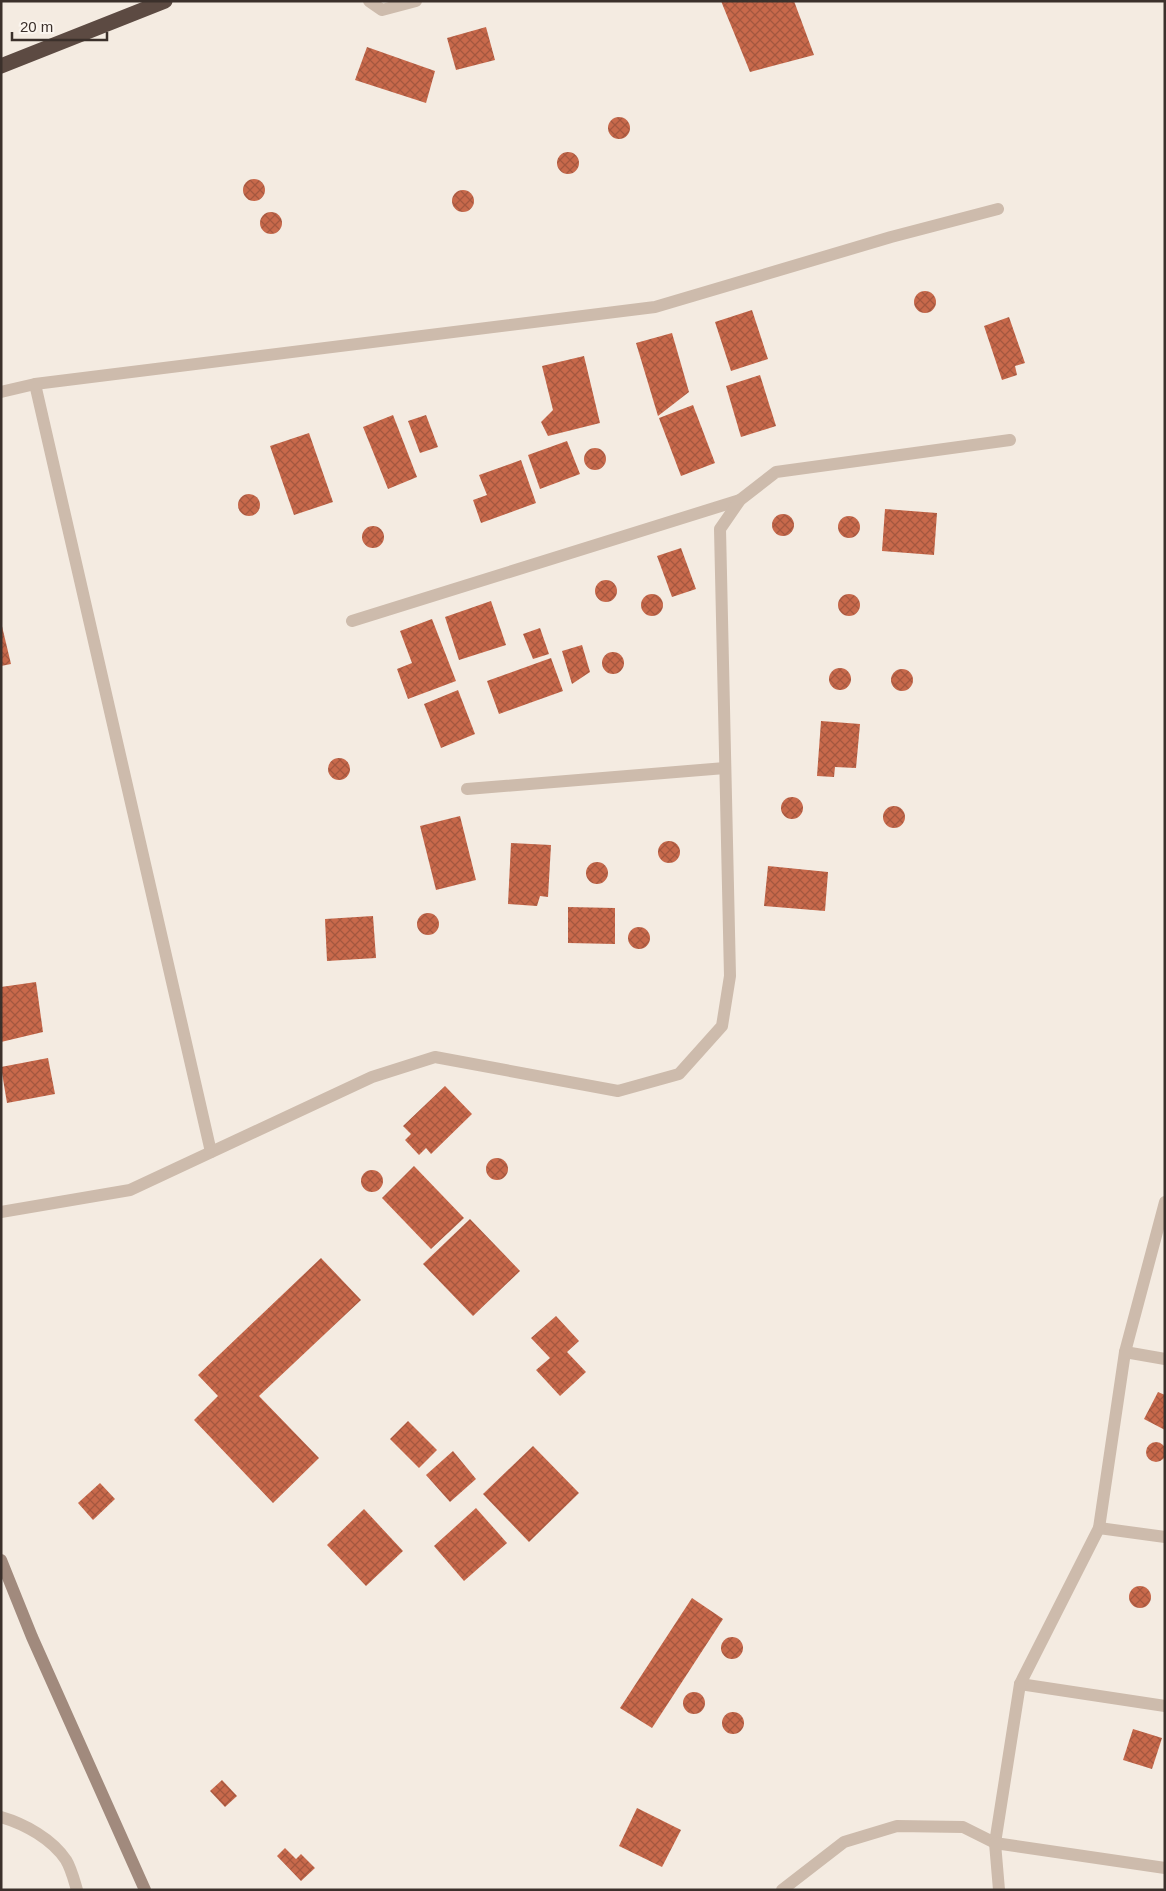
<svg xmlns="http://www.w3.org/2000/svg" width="1166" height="1891" font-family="Helvetica,sans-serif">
<defs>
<pattern id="building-cross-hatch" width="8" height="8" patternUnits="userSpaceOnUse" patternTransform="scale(1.25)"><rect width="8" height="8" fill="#c8694b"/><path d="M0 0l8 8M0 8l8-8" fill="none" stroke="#a4573f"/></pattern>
</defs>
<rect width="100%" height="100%" fill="#f4ebe1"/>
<!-- building -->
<g fill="url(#building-cross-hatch)">
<path d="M721 1H794L814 55 750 72Z"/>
<path d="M486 27 495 60 456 70 447 38Z"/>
<path d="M367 47 435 71 426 103 355 80Z"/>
<circle cx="619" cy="128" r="11"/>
<circle cx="568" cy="163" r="11"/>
<circle cx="254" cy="190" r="11"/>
<circle cx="463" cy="201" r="11"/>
<circle cx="271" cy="223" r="11"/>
<circle cx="925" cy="302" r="11"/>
<path d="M752 310 768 359 731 371 715 322Z"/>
<path d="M1009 317 1025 363 1015 366 1017 375 1002 380 984 326Z"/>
<path d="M672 333 689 392 658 416 636 343Z"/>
<path d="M584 356 600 423 548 436 541 422 553 410 542 366Z"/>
<path d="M760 375 776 426 741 437 726 386Z"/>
<path d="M693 405 715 463 681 476 659 418Z"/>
<path d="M393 415 417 477 388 489 363 427Z"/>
<path d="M426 415 438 447 420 453 408 421Z"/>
<path d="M309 433 333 502 294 515 270 446Z"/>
<path d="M567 441 580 474 540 489 528 455Z"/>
<circle cx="595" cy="459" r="11"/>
<path d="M521 460 536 503 481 523 473 500 487 495 479 475Z"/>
<circle cx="249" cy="505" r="11"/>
<path d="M885 509 937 513 934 555 882 551Z"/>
<circle cx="783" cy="525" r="11"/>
<circle cx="849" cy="527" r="11"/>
<circle cx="373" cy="537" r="11"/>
<path d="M681 548 696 589 672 597 657 556Z"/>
<circle cx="606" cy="591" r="11"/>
<circle cx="652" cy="605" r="11"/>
<circle cx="849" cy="605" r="11"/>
<path d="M491 601 506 645 459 660 445 617Z"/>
<path d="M432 619 456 681 408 699 397 669 412 663 400 631Z"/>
<path d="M1 622 11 664 1 666Z"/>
<path d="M540 628 549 654 533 659 523 634Z"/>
<path d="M582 645 590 672 572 684 562 651Z"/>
<circle cx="613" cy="663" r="11"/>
<path d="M551 658 563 691 499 714 487 681Z"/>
<circle cx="840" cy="679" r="11"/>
<circle cx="902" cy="680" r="11"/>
<path d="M458 690 475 734 441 748 424 704Z"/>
<path d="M821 721 860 724 856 768 835 767 834 777 817 776Z"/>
<circle cx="339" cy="769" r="11"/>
<circle cx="792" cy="808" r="11"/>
<circle cx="894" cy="817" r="11"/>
<path d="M460 816 476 880 436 890 420 826Z"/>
<circle cx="669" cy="852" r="11"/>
<path d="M511 843 551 845 548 897 540 896 537 906 508 904Z"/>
<circle cx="597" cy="873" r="11"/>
<path d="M768 866 828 872 825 911 764 906Z"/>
<path d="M568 907 615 908V944L568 943Z"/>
<circle cx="428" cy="924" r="11"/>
<path d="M373 916 376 958 327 961 325 919Z"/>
<circle cx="639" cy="938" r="11"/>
<path d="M36 982 43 1032 1 1042V987Z"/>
<path d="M48 1058 55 1094 7 1103 1 1067Z"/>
<path d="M445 1086 472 1114 431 1154 426 1148 419 1155 405 1140 411 1134 403 1126Z"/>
<circle cx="497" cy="1169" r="11"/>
<path d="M414 1166 464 1218 431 1249 382 1198Z"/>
<circle cx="372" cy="1181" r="11"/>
<path d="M470 1219 520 1271 473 1316 423 1264Z"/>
<path d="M321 1258 361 1300 259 1396 319 1458 273 1503 194 1420 218 1396 198 1375Z"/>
<path d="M556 1316 579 1341 567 1352 586 1372 560 1396 536 1370 550 1358 531 1338Z"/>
<path d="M1158 1392 1165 1395V1430L1144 1419Z"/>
<path d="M408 1421 437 1450 419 1468 390 1439Z"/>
<circle cx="1156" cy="1452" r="10"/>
<path d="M533 1446 579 1493 529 1542 483 1494Z"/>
<path d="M453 1451 476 1479 450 1502 426 1475Z"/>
<path d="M100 1483 115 1499 93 1520 78 1503Z"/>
<path d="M476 1508 507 1543 464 1581 434 1546Z"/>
<path d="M364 1509 403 1551 366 1586 327 1545Z"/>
<circle cx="1140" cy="1597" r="11"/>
<path d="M692 1598 723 1619 652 1728 620 1708Z"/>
<circle cx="732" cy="1648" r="11"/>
<circle cx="694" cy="1703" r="11"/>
<circle cx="733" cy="1723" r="11"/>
<path d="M1133 1729 1162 1738 1152 1769 1123 1760Z"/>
<path d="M222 1780 237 1796 225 1807 210 1791Z"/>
<path d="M637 1808 681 1830 662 1867 619 1846Z"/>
<path d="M285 1848 296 1859 301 1854 315 1868 301 1881 277 1856Z"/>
</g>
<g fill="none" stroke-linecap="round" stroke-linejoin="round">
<!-- lane -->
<path stroke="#cdbbac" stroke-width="12" d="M369 1 382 10 416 1"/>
<!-- street -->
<g stroke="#cdbbac" stroke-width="12">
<path d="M35 384 211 1152"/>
<path d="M1 392 35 384 655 307 891 237 998 209"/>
<path d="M352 621 740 500"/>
<path d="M467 789 725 768"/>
<path d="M1 1212 130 1190 372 1077 435 1057 618 1091 679 1074 722 1026 730 976 720 529 740 500 776 472 1010 440"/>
<path d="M1125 1352 1165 1359"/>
<path d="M1099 1528 1165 1537"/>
<path d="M1020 1684 1165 1706"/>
<path d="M1 1817C25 1824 52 1839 66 1860 71 1868 74 1880 77 1890"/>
<path d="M782 1890 844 1842 897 1826 963 1827 995 1843 1020 1684 1099 1528 1125 1352 1165 1202"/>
<path d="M999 1890 995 1843 1165 1868"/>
</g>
<!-- secondary -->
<path stroke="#a18a7d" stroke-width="12" d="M1 1560 32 1637 145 1890"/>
<!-- highway -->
<path stroke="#5c4a42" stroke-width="15" d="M1 66 165 1"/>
</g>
<!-- border -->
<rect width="1166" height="1891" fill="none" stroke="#3b302b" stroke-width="5"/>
<!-- scale -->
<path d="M12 32v8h95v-8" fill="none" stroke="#3b302b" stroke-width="2.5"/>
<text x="20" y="32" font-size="15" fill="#3b302b" stroke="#fbf5ee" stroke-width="4" paint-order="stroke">20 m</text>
</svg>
